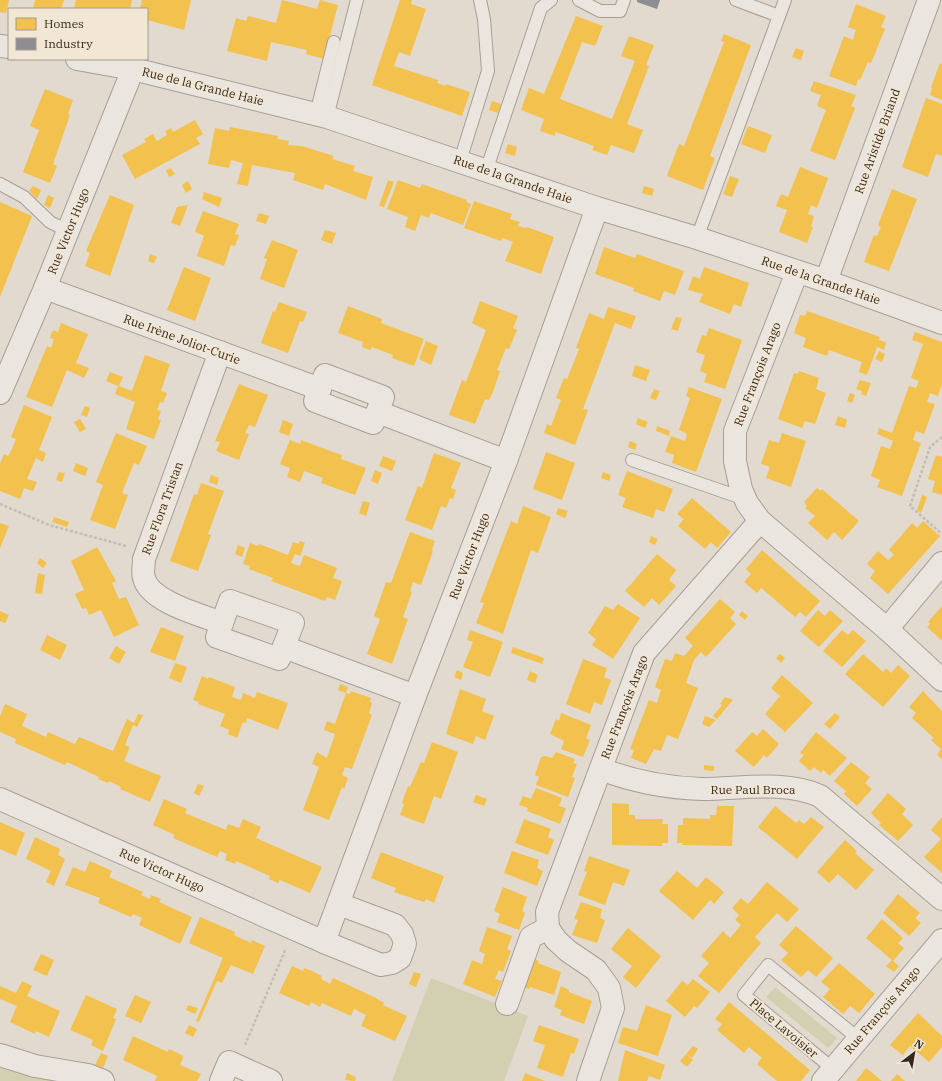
<svg xmlns="http://www.w3.org/2000/svg" width="942" height="1081" font-family="'IBM Plex Serif',serif">
<rect width="100%" height="100%" fill="#e2dace"/>
<!-- green -->
<g fill="#d3d0b1">
<path d="M431 978 528 1016 504 1081H392Z"/>
<path d="M775 987 837 1038 828 1048 766 997Z"/>
<path d="M0 1063 78 1081H0Z"/>
</g>
<!-- homes -->
<g fill="#f2c14e">
<path d="M0 0H9L6 13 0 12Z"/>
<path d="M35 0H64L61 9H33Z"/>
<path d="M76 0H132L130 9H74Z"/>
<path d="M142 0H191L184 30 147 20V9H140Z"/>
<path d="M282 0 317 9 320 0 338 5 324 59 306 54 307 50 271 42 267 61 227 51 236 18 246 21 248 16 276 23Z"/>
<path d="M400 0H412L411 4 426 9 410 56 399 52 394 66 438 80 437 83 446 86V84L470 92 462 116 372 85Z"/>
<path d="M856 4 886 16 881 27 885 29 871 63 868 62 860 80 858 79 856 86 829 76 844 36 853 40 856 30 848 27Z"/>
<path d="M576 16 603 26 595 46 582 42 560 99 612 119 635 61 621 56 629 36 654 45 646 65 649 66 627 124 643 130 634 153 611 145 607 155 592 150 594 146 556 132 555 136 540 131 544 119 521 110 529 88 544 94Z"/>
<path d="M724 34 751 45 710 156 715 158 703 190 667 176 679 144 684 146 724 42 721 41Z"/>
<path d="M796 48 804 51 801 60 792 57Z"/>
<path d="M940 63 942 64V100L930 95 932 88 931 87Z"/>
<path d="M814 81 856 95 851 106 855 108 835 160 810 151 826 110 817 106 821 95 810 91Z"/>
<path d="M45 89 73 100 68 114 70 115 53 164 57 166 50 183 23 172 39 130 30 126Z"/>
<path d="M926 98 942 104V156L936 154 928 177 902 167Z"/>
<path d="M492 101 501 104 498 113 489 110Z"/>
<path d="M195 120 203 134 196 138 200 144 135 179 122 155 146 142 144 139 153 134 157 141 167 135 165 131 171 128 173 132Z"/>
<path d="M748 126 772 135 765 153 741 144Z"/>
<path d="M230 127 278 136 277 139 289 141 288 145 302 146 334 156 332 159 355 166 353 171 373 177 366 200 325 184 323 190 293 180 295 173 252 165 248 186 237 184 243 163 231 160 229 168 208 164 215 128 229 131Z"/>
<path d="M508 144 517 147 515 156 505 153Z"/>
<path d="M800 167 828 178 817 208 811 205 808 214 814 216 811 227H813L807 243 779 232 787 210 776 206 781 194 788 197Z"/>
<path d="M171 168 175 174 169 177 166 170Z"/>
<path d="M730 176 739 179 732 197 723 194Z"/>
<path d="M388 180 394 182 384 207 379 206Z"/>
<path d="M398 180 420 188 422 184 467 200 466 202 471 204 463 225 431 213 429 218 421 215 415 231 405 227 408 217 387 209Z"/>
<path d="M188 181 192 189 186 193 182 185Z"/>
<path d="M33 186 41 190 37 199 29 191Z"/>
<path d="M644 186 654 189 652 196 642 193Z"/>
<path d="M892 189 917 199 889 271 864 262 874 235 877 236 881 227 878 225Z"/>
<path d="M204 192 222 198 219 207 202 199Z"/>
<path d="M48 195 54 198 50 208 44 205Z"/>
<path d="M110 195 134 205 110 276 85 266 90 253 86 251Z"/>
<path d="M474 201 512 214 510 219 520 222 518 226 526 228 527 227 554 237 541 274 505 261 513 242 503 238 501 241 464 228Z"/>
<path d="M0 202 32 216 0 297Z"/>
<path d="M188 205 180 226 171 223 177 207Z"/>
<path d="M203 211 239 224 235 234 239 235 235 246 231 245 224 266 197 256 204 236 195 232Z"/>
<path d="M259 213 269 216 266 224 256 221Z"/>
<path d="M325 230 336 233 332 244 321 240Z"/>
<path d="M272 240 298 250 284 288 260 279 267 259 264 258Z"/>
<path d="M604 247 635 258 637 254 684 271 675 295 664 291 660 301 633 291 634 288 595 274Z"/>
<path d="M150 254 157 257 154 263 148 261Z"/>
<path d="M184 267 211 278 195 321 167 310Z"/>
<path d="M704 267 749 283 741 307 734 304 730 314 699 302 703 294 688 290 693 276 700 279Z"/>
<path d="M480 301 518 316 513 328 517 330 509 349 506 348 497 370 500 371 493 392 489 400 485 399 475 424 449 415 462 380 466 382 486 330 472 323Z"/>
<path d="M279 302 307 312 303 322 300 321 288 353 261 343 273 311 275 312Z"/>
<path d="M348 306 382 319 381 323 424 339 414 366 392 358 393 355 372 347 370 350 362 347 363 342 338 333Z"/>
<path d="M608 307 636 316 631 329 615 323 583 409 588 410 575 445 544 433 547 424 551 426 561 400 556 398 564 378 567 379 576 357 579 349 576 348 589 313 604 319Z"/>
<path d="M807 311 880 337 879 340 886 342 884 350 877 347 867 375 859 372 862 362 829 350 827 356 803 347 806 338 794 333 800 315 805 316Z"/>
<path d="M676 317 682 318 678 331 671 329Z"/>
<path d="M61 323 88 334 76 363 89 368 84 378 67 370 52 407 26 397 47 346 51 348 54 339 50 338 53 330 58 332Z"/>
<path d="M709 328 742 340 725 389 704 382 707 374 700 371 705 355 696 352 702 335 706 336Z"/>
<path d="M915 332 942 342V384L938 396 930 393 927 402 935 404 924 434 916 431 913 440 921 443 902 496 877 487 880 480 871 476 881 446 890 449 893 441 877 434 879 428 892 433 909 386 916 388 919 381 911 378 923 344 912 340Z"/>
<path d="M426 341 438 346 431 365 419 359Z"/>
<path d="M879 351 885 354 882 362 875 359Z"/>
<path d="M145 355 170 364 161 391 167 393 163 403 160 402 157 410 161 411 158 419 161 420 154 439 126 429 135 402 115 394 118 386 106 381 110 372 123 377 119 386 132 391Z"/>
<path d="M635 365 650 370 646 381 632 376Z"/>
<path d="M799 371 819 378 816 389 826 393 815 424 805 421 802 428 778 419 794 373 798 374Z"/>
<path d="M860 380 871 383 866 396 861 394 862 391 856 389Z"/>
<path d="M239 384 268 395 255 427 249 425 245 433 249 434 239 460 216 451 220 442 215 441Z"/>
<path d="M689 387 722 399 696 472 672 463 674 455 665 452 671 436 685 441 687 434 679 430 690 398 686 396Z"/>
<path d="M654 389 660 391 656 400 650 398Z"/>
<path d="M850 393 855 395 852 403 847 401Z"/>
<path d="M24 405 52 417 39 450 46 453 43 462 36 458 27 479 37 482 33 491 24 488 20 499 0 491V464L4 454 8 456 12 449 16 439 11 437Z"/>
<path d="M85 406 90 408 87 417 81 415Z"/>
<path d="M838 416 847 420 845 428 835 425Z"/>
<path d="M638 418 648 422 645 428 636 424Z"/>
<path d="M80 419 86 429 80 432 74 422Z"/>
<path d="M283 420 293 424 289 436 279 432Z"/>
<path d="M657 426 670 431 669 436 656 431Z"/>
<path d="M116 433 147 446 139 465 134 463 122 493 128 495 115 529 90 520 103 485 96 482Z"/>
<path d="M782 433 806 441 791 487 766 478 770 467 761 464 769 440 779 443Z"/>
<path d="M290 440 300 444 301 440 333 452 342 455 341 459 366 468 355 495 321 483 323 478 304 471 300 482 287 477 290 468 280 464Z"/>
<path d="M630 441 637 444 635 450 628 447Z"/>
<path d="M546 452 575 463 562 500 533 489Z"/>
<path d="M434 453 461 463 451 488 456 490 453 499 450 498 446 508 441 506 432 530 405 520 418 486 422 488Z"/>
<path d="M936 455 942 457V495L932 492 935 481 928 479Z"/>
<path d="M383 456 396 461 392 471 379 466Z"/>
<path d="M76 463 88 468 85 476 73 471Z"/>
<path d="M375 470 382 473 378 484 371 481Z"/>
<path d="M627 471 673 489 664 512 656 509 653 518 622 507 626 498 618 495Z"/>
<path d="M59 472 65 473 62 482 56 480Z"/>
<path d="M603 472 611 475 609 481 601 478Z"/>
<path d="M211 475 219 478 217 485 209 482Z"/>
<path d="M201 483 224 491 208 534 211 535 198 571 170 561 194 494 197 495Z"/>
<path d="M817 488 821 491 822 489 859 521 842 540 834 532 827 540 808 523 815 516 805 508 807 506 804 502Z"/>
<path d="M922 495 927 497 921 513 917 510Z"/>
<path d="M692 498 731 532 717 548 711 542 705 549 678 526 684 519 677 514Z"/>
<path d="M363 501 370 503 366 516 359 513Z"/>
<path d="M523 506 551 517 538 553 531 550 503 634 476 623 484 603 480 602 511 521 517 524Z"/>
<path d="M558 508 568 511 565 518 556 514Z"/>
<path d="M54 517 69 522 67 527 52 522Z"/>
<path d="M923 521 940 536 888 594 870 578 875 571 867 564 878 551 888 560 894 555 889 550 912 523 917 528Z"/>
<path d="M0 523 9 526 0 548Z"/>
<path d="M410 532 435 541 432 550 433 551 421 585 413 582 410 591 412 592 403 617 408 619 392 664 367 654 380 619 374 616 386 582 391 583Z"/>
<path d="M651 536 658 539 655 545 649 542Z"/>
<path d="M300 541 305 543 300 556 295 554 291 563 300 566 304 555 337 568 333 578 342 581 335 600 327 597 325 601 271 581 273 578 249 569 250 566 243 564 250 543 258 546 259 544 288 555 293 542 299 544Z"/>
<path d="M238 545 245 548 242 557 235 554Z"/>
<path d="M97 547 116 581 112 583 119 599 126 597 139 625 114 637 101 610 89 615 86 608 82 609 75 594 84 590 71 561Z"/>
<path d="M762 550 820 601 806 617 800 612 795 617 761 588 757 593 744 582 751 574 746 569Z"/>
<path d="M657 554 676 570 669 580 676 586 659 605 652 598 644 607 625 591Z"/>
<path d="M40 558 47 563 43 568 37 563Z"/>
<path d="M38 573 45 575 42 594 35 593Z"/>
<path d="M720 599 735 612 730 618 736 624 706 657 701 652 694 660 686 683 698 688 678 739 667 735 661 751 654 749 646 764 631 758 634 750 630 749 649 700 657 703 661 690 655 687 665 659 672 661 675 653 684 656 693 646 685 638Z"/>
<path d="M618 604 640 618 613 659 592 645 596 639 588 633 605 606 613 610Z"/>
<path d="M942 606V639L941 640 927 627 930 624 928 622Z"/>
<path d="M818 610 825 616 830 610 843 621 819 647 800 631Z"/>
<path d="M0 611 9 615 5 623 0 621Z"/>
<path d="M742 611 748 616 745 620 739 615Z"/>
<path d="M161 627 184 636 175 661 150 652Z"/>
<path d="M470 630 503 642 490 677 463 667 473 642 467 640Z"/>
<path d="M842 630 848 635 853 630 866 641 842 667 823 651Z"/>
<path d="M47 635 67 645 60 660 40 650Z"/>
<path d="M116 646 126 652 119 664 109 658Z"/>
<path d="M513 647 544 658 542 664 511 653Z"/>
<path d="M780 654 785 658 781 663 776 658Z"/>
<path d="M863 654 883 672 886 668 891 673 898 665 910 676 883 707 845 674Z"/>
<path d="M583 659 607 668 604 677 611 680 602 705 594 702 590 714 566 704Z"/>
<path d="M175 663 187 667 181 683 169 678Z"/>
<path d="M457 670 463 673 461 680 454 677Z"/>
<path d="M530 671 538 675 535 683 527 680Z"/>
<path d="M782 675 813 703 785 732 765 714 780 696 771 688Z"/>
<path d="M202 676 208 679 209 677 235 687 232 697 241 700 243 693 255 698 257 692 288 703 278 730 247 718 246 723 243 722 237 738 228 734 229 730 220 726 225 714 198 704 199 702 193 700Z"/>
<path d="M340 684 348 687 346 693 338 690Z"/>
<path d="M460 689 486 699 482 711 494 716 485 740 476 736 473 744 446 734Z"/>
<path d="M351 691 371 698 370 702 372 703 369 713 372 715 352 769 345 767 342 775 348 778 344 789 342 787 329 820 303 810 319 767 312 764 317 752 327 758 335 734 324 730 327 721 335 724 346 693 350 694Z"/>
<path d="M923 691 942 711V759L937 755 941 749 931 740 934 738 912 718 916 713 909 707Z"/>
<path d="M725 697 733 700 717 719 713 716 722 705 720 704Z"/>
<path d="M5 704 27 714 22 726 46 737 48 732 75 744 79 737 113 751 127 719 134 723 138 714 143 715 137 727 133 725 125 745 130 747 124 761 161 776 150 802 120 789 121 787 109 781 108 783 98 779 99 777 67 762 65 765 15 743 16 739 0 732V716Z"/>
<path d="M561 713 591 725 586 738 590 740 583 757 561 749 564 741 550 734 556 719 559 721Z"/>
<path d="M835 713 840 717 830 729 824 724Z"/>
<path d="M705 716 716 720 709 727 702 724Z"/>
<path d="M763 729 779 744 767 758 764 755 754 767 735 751 752 732 757 736Z"/>
<path d="M816 732 847 758 830 776 823 770 821 773 814 767 810 771 799 761 804 755 800 753Z"/>
<path d="M432 742 458 752 441 799 434 796 424 824 400 815 404 804 402 803 408 786 410 787 421 762 424 763Z"/>
<path d="M556 752 575 759 573 763 577 764 572 777 575 778 568 797 536 785 539 777 535 775 541 757 545 756 552 758Z"/>
<path d="M851 762 870 777 865 783 872 789 857 806 844 794 846 791 834 781Z"/>
<path d="M704 765 714 766V771L704 770Z"/>
<path d="M198 784 204 786 199 796 194 793Z"/>
<path d="M536 788 562 798 559 806 566 808 560 824 527 811 528 808 519 805 523 796 531 799Z"/>
<path d="M888 793 906 809 902 814 913 825 898 841 879 825 881 823 871 813Z"/>
<path d="M476 795 487 799 484 806 473 802Z"/>
<path d="M164 799 187 809 185 813 226 830 228 824 239 828 243 819 261 827 256 838 322 867 310 893 280 880 278 883 269 879 270 876 236 861 235 864 225 860 227 854 220 851 217 857 173 838 175 835 153 825Z"/>
<path d="M612 803 629 804V815H635V819H663L662 824H668V843H662V846L612 845Z"/>
<path d="M717 806H734L732 846 682 845 683 843H677L678 825H683V818L710 819V815H716Z"/>
<path d="M775 806 796 823 799 820 804 824 811 817 824 827 797 859 758 827Z"/>
<path d="M942 817V873L924 857 941 839 931 830Z"/>
<path d="M524 819 551 829 548 837 554 840 548 855 515 843Z"/>
<path d="M0 822 25 833 16 856 0 849Z"/>
<path d="M35 837 60 849 58 855 65 859 54 886 46 882 51 871 26 859Z"/>
<path d="M845 840 857 851 855 853 874 870 856 890 838 874 829 883 817 872Z"/>
<path d="M512 851 539 860 537 868 543 871 537 886 504 873Z"/>
<path d="M381 852 444 876 434 903 426 899 424 902 394 892 396 888 371 878Z"/>
<path d="M589 856 630 870 624 886 613 882 605 905 578 895 587 872 584 871Z"/>
<path d="M90 861 112 871 109 877 143 892 141 895 150 899 151 895 161 899 159 902 192 917 180 944 139 925 142 918 133 914 131 917 98 903 100 898 65 885 73 867 85 872Z"/>
<path d="M677 871 697 888 706 877 724 892 714 904 710 900 693 920 659 891Z"/>
<path d="M767 882 799 909 787 922 777 913 755 937 761 943 719 993 698 976 709 963 701 956 723 931 730 938 741 925 735 920 739 915 732 908 741 898 748 904Z"/>
<path d="M503 887 527 897 522 911 525 913 519 930 497 922 500 914 494 911Z"/>
<path d="M898 894 920 913 915 918 921 923 909 936 883 913Z"/>
<path d="M581 902 602 909 600 918 605 920 597 943 572 935 578 920 574 919Z"/>
<path d="M200 917 235 932 234 935 251 943 252 940 265 946 253 974 231 965 222 983 217 981 199 1022 196 1021 223 958 189 943Z"/>
<path d="M882 919 903 938 898 943 904 948 893 961 899 966 894 972 886 966 892 960 866 938Z"/>
<path d="M796 926 833 958 816 977 808 970 801 977 781 960 788 953 779 945Z"/>
<path d="M487 927 512 936 507 949 511 951 503 972 499 970 495 979 502 981 495 997 463 984 472 960 482 964 485 954 479 951Z"/>
<path d="M628 928 661 956 636 988 623 977 632 966 611 949Z"/>
<path d="M41 954 54 960 47 976 33 970Z"/>
<path d="M532 958 539 961 538 963 561 972 554 995 530 987 529 989 521 986Z"/>
<path d="M839 963 875 994 859 1013 850 1006 843 1014 823 997 830 989 821 982Z"/>
<path d="M292 966 303 971 304 968 312 971 322 976 321 979 330 984 333 978 374 997 384 1003 383 1005 407 1016 395 1041 361 1026 366 1015 354 1009 351 1016 322 1003 320 1007 311 1002 309 1006 279 993Z"/>
<path d="M414 972 421 974 416 987 409 984Z"/>
<path d="M693 979 710 992 697 1008 694 1006 685 1017 666 1001 682 981 688 985Z"/>
<path d="M22 981 32 986 27 996 60 1011 49 1037 36 1031 35 1034 10 1022 17 1006 0 999V986L16 993Z"/>
<path d="M561 986 569 990V992L592 1001 584 1024 560 1015 562 1010 554 1007Z"/>
<path d="M86 995 117 1009 113 1018 116 1019 103 1051 91 1045 93 1040 70 1030Z"/>
<path d="M135 995 151 1002 141 1023 125 1016Z"/>
<path d="M729 1002 810 1070 801 1081H777L757 1064 762 1058 756 1053 749 1047 744 1053 717 1030 722 1024 715 1019Z"/>
<path d="M188 1005 198 1008 195 1014 186 1010Z"/>
<path d="M646 1005 672 1015 658 1056 618 1043 623 1027 637 1031Z"/>
<path d="M918 1013 942 1036V1047L929 1062 910 1046 903 1055 890 1045Z"/>
<path d="M189 1025 197 1029 193 1037 185 1033Z"/>
<path d="M539 1025 579 1039 574 1054 571 1053 563 1077 537 1068 545 1045 533 1041Z"/>
<path d="M133 1036 168 1052 169 1049 182 1055 183 1058 180 1065 201 1074 197 1081H155L157 1076 123 1060Z"/>
<path d="M693 1046 698 1049 692 1058 686 1054Z"/>
<path d="M625 1050 665 1065 660 1080 649 1076 647 1081H618Z"/>
<path d="M101 1053 108 1056 103 1068 95 1065Z"/>
<path d="M686 1054 693 1060 687 1067 680 1061Z"/>
<path d="M866 1068 882 1081H856Z"/>
<path d="M347 1073 356 1077 355 1081 345 1080Z"/>
<path d="M525 1073 545 1081H522Z"/>
<path d="M897 1074 905 1081H891Z"/>
</g>
<!-- industry -->
<path fill="#8d8d92" d="M637 0H660L657 9 637 2Z"/>
<g fill="none" stroke-linecap="round" stroke-linejoin="round">
<defs>
<g id="lane">
<path d="M579 0 600 11H620L624 0"/>
<path d="M736 0 779 16"/>
<path d="M316 114 334 42"/>
<path d="M327 117 357 0"/>
<path d="M460 161 488 71 484 19 480 0"/>
<path d="M486 171 541 8 551 0"/>
<path d="M0 184 24 197 50 222 68 231"/>
<path d="M697 238 785 0"/>
<path d="M632 460 745 499"/>
<path d="M833 1069 744 995 768 965 859 1039"/>
</g>
<g id="street">
<path d="M0 46 9 47"/>
<path d="M77 59 133 69 327 117 597 208 697 238 826 281 942 323"/>
<path d="M797 272 735 431V461L741 489 747 503 760 521 887 629 942 680"/>
<path d="M826 281 929 0"/>
<path d="M45 288 320 389"/>
<path d="M220 352 144 559C144 565 142 573 144 578 150 602 201 615 222 623"/>
<path d="M325 375 383 397 373 423 315 401Z"/>
<path d="M0 393 45 288 133 69"/>
<path d="M378 412 506 461"/>
<path d="M230 601 293 623 279 659 217 637Z"/>
<path d="M887 629 942 563"/>
<path d="M284 647 415 696"/>
<path d="M601 769C632 781 668 788 702 789 741 789 784 780 820 796L942 899"/>
<path d="M0 799 324 942 415 696 506 461 597 208"/>
<path d="M324 942 381 965 392 963 400 958 405 944 402 934 395 925 339 904"/>
<path d="M507 1004 531 937 548 928"/>
<path d="M0 1055 35 1066 88 1075 103 1081"/>
<path d="M221 1081 229 1062 271 1081"/>
<path d="M588 1081 613 1008 609 988 596 970 568 951 556 940 548 928 547 912 644 653 760 521"/>
<path d="M823 1081 942 940"/>
</g>
</defs>
<!-- lane casing -->
<use href="#lane" stroke="#a79f96" stroke-width="14"/>
<!-- street casing -->
<use href="#street" stroke="#a79f96" stroke-width="24"/>
<!-- path -->
<g stroke="#c3bdb6" stroke-width="2.5" stroke-dasharray="3 2" stroke-linecap="butt">
<path d="M942 437 930 447 910 506 942 534"/>
<path d="M0 504 49 525 126 546"/>
<path d="M245 1045 286 948"/>
</g>
<!-- lane -->
<use href="#lane" stroke="#eae6df" stroke-width="12"/>
<!-- street -->
<use href="#street" stroke="#eae6df" stroke-width="22"/>
</g>
<g text-anchor="middle" dominant-baseline="central" stroke-width="4" stroke-linejoin="round" paint-order="stroke">
<!-- street labels -->
<g font-size="12" fill="#352820" stroke="#f2e7d4">
<text transform="translate(203 86) rotate(14)">Rue de la Grande Haie</text>
<text transform="translate(877 141) rotate(-70)">Rue Aristide Briand</text>
<text transform="translate(513 179) rotate(19)">Rue de la Grande Haie</text>
<text transform="translate(68 231) rotate(-68)">Rue Victor Hugo</text>
<text transform="translate(821 280) rotate(19)">Rue de la Grande Haie</text>
<text transform="translate(182 339) rotate(20)">Rue Irène Joliot-Curie</text>
<text transform="translate(757 374) rotate(-69)">Rue François Arago</text>
<text transform="translate(162 508) rotate(-70)">Rue Flora Tristan</text>
<text transform="translate(469 556) rotate(-69)">Rue Victor Hugo</text>
<text transform="translate(624 707) rotate(-69)">Rue François Arago</text>
<text x="753" y="789">Rue Paul Broca</text>
<text transform="translate(162 870) rotate(24)">Rue Victor Hugo</text>
<text transform="translate(882 1010) rotate(-50)">Rue François Arago</text>
<text transform="translate(784 1028) rotate(40)">Place Lavoisier</text>
</g>
</g>
<!-- legend -->
<rect x="8" y="8" width="140" height="52" fill="#f2e7d4" stroke="#a69b8c"/>
<rect x="16" y="18" width="20" height="12" fill="#f2c14e" stroke="#a69b8c"/>
<text x="44" y="28" font-size="12" fill="#352820">Homes</text>
<rect x="16" y="38" width="20" height="12" fill="#8d8d92" stroke="#a69b8c"/>
<text x="44" y="48" font-size="12" fill="#352820">Industry</text>
<!-- north arrow -->
<g transform="translate(914 1053) rotate(31)" stroke="#f2e7d4" stroke-width="3" paint-order="stroke">
<path d="M0-3L7 15L0 10L-7 15Z" fill="#352820"/>
<text y="-6" font-size="11" font-weight="bold" text-anchor="middle" fill="#352820">N</text>
</g>
</svg>
